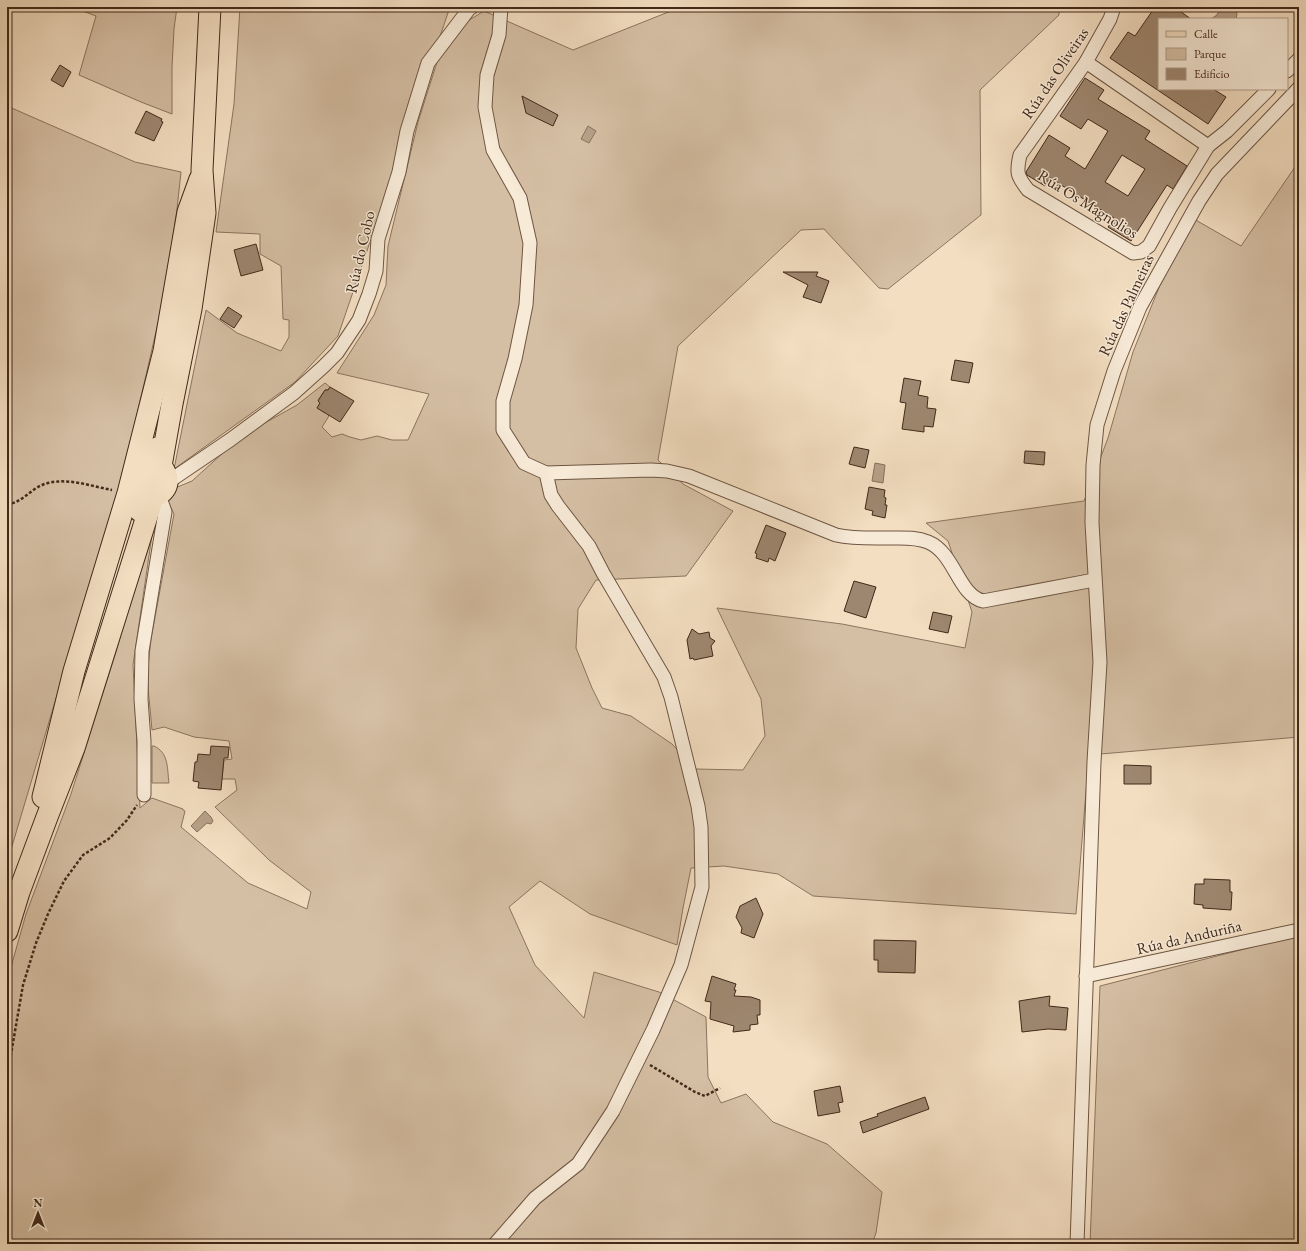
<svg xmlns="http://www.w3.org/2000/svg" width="1306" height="1251" font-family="'EB Garamond',serif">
<rect width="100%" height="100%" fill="#f3dec1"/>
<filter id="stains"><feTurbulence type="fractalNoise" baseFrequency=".005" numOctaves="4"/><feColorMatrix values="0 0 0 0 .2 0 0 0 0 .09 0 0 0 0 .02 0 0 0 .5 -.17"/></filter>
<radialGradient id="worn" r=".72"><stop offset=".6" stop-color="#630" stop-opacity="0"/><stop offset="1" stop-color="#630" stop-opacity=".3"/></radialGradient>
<!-- green -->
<g fill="#d5bfa4" stroke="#8c745e">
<path d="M72 7H177L174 29 172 67V114L141 102 79 75 96 16Z"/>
<path d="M240 7H450L338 336 295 382 174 469 206 310 237 333 281 351 289 337V320L283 319 281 266 260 254V234L216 232 234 104Z"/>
<path d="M681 7H1059V15L980 90 981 215 888 289 879 288 824 229 801 230 678 346 658 460 683 484 733 511 686 576 596 580 578 609 576 648 592 688 602 708 631 716 672 744 696 769 743 770 765 736 761 699 717 608 842 624 965 648 972 612 948 541 926 523 1084 501 1108 438 1133 352 1160 285 1194 219 1241 246 1299 161V737L1089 755 1076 914 813 896 778 874 724 866 691 868 683 908 677 945 590 914 540 881 509 907 535 965 584 1018 594 972 659 992 706 1017 708 1077 721 1103 746 1094 773 1122 827 1144 882 1192 876 1233 872 1244H7V981L26 914 71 794 116 652 156 508 133 665 140 808 152 798 183 809V810L185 811 181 827 248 883 307 909 311 892 269 860 215 807 237 790 235 779H222L224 760 232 759 229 741 194 737 164 727 152 730 147 676 151 639 174 514 166 497 175 488 192 481 224 452 263 424 297 405 325 383 330 387 328 390H325L318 400 320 403 317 408 325 413 327 410 329 412 328 415 329 416 322 427 332 437 342 434 350 437 361 440 377 436 392 440H408L429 394 337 373 374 315 386 285 388 246 418 122 438 59 466 22 484 11 573 50Z"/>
<path d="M7 106 135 162 181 172 177 209 164 297 117 501 71 648 7 863Z"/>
<path d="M152 746H154C169 753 167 768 169 783H152Z"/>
<path d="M1299 935V1244H1090L1100 986Z"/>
</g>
<!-- water -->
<g fill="#b7a088" stroke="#88705c">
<path d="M1221 7 1235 8 1237 14 1236 19H1211L1217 15Z"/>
<path d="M588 126 596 131 589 143 581 139Z"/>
<path d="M875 463 885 465 883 483 872 481Z"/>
<path d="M205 811 211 817 213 821 211 824 207 823 197 832 191 826Z"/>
</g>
<!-- building -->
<g fill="#9e8770" stroke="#422919" fill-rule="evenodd">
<path d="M1155 7H1174L1191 19H1159V89H1213L1226 97 1208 124 1110 58 1128 32 1135 36Z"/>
<path d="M60 65 71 72 63 87 51 80Z"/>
<path d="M1085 78 1104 90 1098 99 1150 131 1145 139 1187 166 1173 189 1167 185 1131 241 1108 227 1114 218 1050 178 1045 186 1027 175 1026 172 1049 135 1070 148 1065 156 1085 169 1108 131 1088 119 1081 129 1060 116ZM1122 155 1145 169 1128 196 1105 182Z"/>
<path d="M522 96 558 115 553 126 526 113Z"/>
<path d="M146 111 162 119 161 121 163 122 154 141 135 133Z"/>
<path d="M256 244 263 270 241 276 234 250Z"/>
<path d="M783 272H818L816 276 829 281 821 303 803 297 808 285Z"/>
<path d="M228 307 242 316 234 328 220 319Z"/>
<path d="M955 360 973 363 969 383 951 380Z"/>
<path d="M904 378 921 381 918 395 928 397 927 408 936 409 933 427 924 426V432L902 429 906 403 900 402Z"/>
<path d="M330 387 354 401 340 422 317 408 320 403 318 401 325 390H328Z"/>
<path d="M854 447 869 450 865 468 849 464Z"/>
<path d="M1025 451 1045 452 1044 465 1024 463Z"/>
<path d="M869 487 885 490 884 497 886 498 885 505H887L885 518 872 515 873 511 865 509Z"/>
<path d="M766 525 786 533 775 561 769 558 768 562 756 558 757 554 755 553Z"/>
<path d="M854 581 876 587 866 618 844 611Z"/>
<path d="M933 612 952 616 948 633 929 629Z"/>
<path d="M692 629 699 634 709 632 710 638 715 641 711 646 713 656 694 660 693 658 690 659 687 640Z"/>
<path d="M211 746 229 747 228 758H224L221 790 198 788 199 782 193 781 195 762H197L198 754 210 755Z"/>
<path d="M1124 765 1151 766V784H1124Z"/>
<path d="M1204 879 1230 880V892H1232L1231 910 1203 908V905L1194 904 1195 884H1204Z"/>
<path d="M756 898 763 914 754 938 741 933 742 928 736 917 740 906Z"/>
<path d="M874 940 916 941 915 973 878 972V960H874Z"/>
<path d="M712 976 736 984 734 990H736L734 996 751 997 760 1000V1015H757L758 1024 750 1025V1030L733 1032 734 1026 710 1019 711 1002 705 1001Z"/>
<path d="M1050 996 1049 1006 1068 1008 1066 1030 1048 1029 1022 1032 1019 1001Z"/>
<path d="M840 1086 843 1102 838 1103 840 1112 818 1116 814 1091Z"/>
<path d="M925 1097 929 1109 863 1133 860 1122 878 1116 877 1114Z"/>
</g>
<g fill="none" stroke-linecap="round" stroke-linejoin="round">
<defs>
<g id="minor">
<path d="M501 7 499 35 487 75 485 107 493 150 520 198 530 243 526 305 515 359 503 401V430L524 463 546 473 651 470 667 471 689 476 836 535C854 539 872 538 891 538 903 538 916 537 928 542 955 553 958 595 983 601L1094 580"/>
<path d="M1114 7 1110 19 1086 62 1020 155C1016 173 1017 176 1028 190L1133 253 1141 252 1149 246 1170 208 1208 146 1227 131 1269 89"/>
<path d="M1086 62 1208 146"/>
<path d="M1287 71 1299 59"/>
<path d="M168 482 230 440 294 393 323 367 337 353 359 320 369 294 376 271 378 239 399 172 407 131 428 63 469 9 472 7"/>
<path d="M144 795V741L141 699 142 651 165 512 159 495"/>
<path d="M1086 976 1299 930"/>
<path d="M495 1244 535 1198 578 1164 613 1111 653 1030 681 965 702 887 701 827 698 806 671 697 664 677 603 573 589 546 558 506 551 495 546 473"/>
<path d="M1077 1244 1094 762 1100 662 1092 523 1093 465 1097 425 1114 371 1140 307 1199 201 1217 174 1299 88"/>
</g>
<g id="primary">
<path d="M140 511 157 448"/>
<path d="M43 797 74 671 128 493 164 351 188 212 200 179"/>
<path d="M7 931 19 892 47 817 74 748 153 497C169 491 171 479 161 466L172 404 191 309 205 213 202 170 210 7"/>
</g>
</defs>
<!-- minor casing -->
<use href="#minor" stroke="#6e5643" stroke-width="15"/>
<!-- primary casing -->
<use href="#primary" stroke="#422919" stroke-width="23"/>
<!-- path -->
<g stroke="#422919" stroke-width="2.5" stroke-dasharray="3 2" stroke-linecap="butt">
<path d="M7 504C20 504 30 490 42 485 64 476 90 486 112 490"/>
<path d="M7 1065 10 1060 23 985 36 943 48 914 64 881 83 855 110 838 127 820 137 805"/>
<path d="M650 1065 695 1092 705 1096 720 1088"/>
</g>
<!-- minor -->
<use href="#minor" stroke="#f7ead7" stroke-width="13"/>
<!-- primary -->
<use href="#primary" stroke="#f3dec1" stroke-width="21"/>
</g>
<g text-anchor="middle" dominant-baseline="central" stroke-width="3" stroke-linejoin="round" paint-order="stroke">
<!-- street labels -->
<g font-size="16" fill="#422919" stroke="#f7ead7">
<text transform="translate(1055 73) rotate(-56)">Rúa das Oliveiras</text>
<text transform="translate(1088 204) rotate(32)">Rúa Os Magnolios</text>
<text transform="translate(360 252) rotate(-77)">Rúa do Cobo</text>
<text transform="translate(1126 305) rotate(-65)">Rúa das Palmeiras</text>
<text transform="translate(1189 937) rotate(-13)">Rúa da Anduriña</text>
</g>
</g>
<!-- margin -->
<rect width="1306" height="1251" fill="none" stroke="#f3dec1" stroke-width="24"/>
<rect x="8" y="8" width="1290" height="1235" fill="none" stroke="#422919" stroke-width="2"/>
<rect x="12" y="12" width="1282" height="1227" fill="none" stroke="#422919"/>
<!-- legend -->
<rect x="1158" y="18" width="130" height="72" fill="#f7ead7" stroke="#af9d8b"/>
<rect x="1166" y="31" width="20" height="6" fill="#f3dec1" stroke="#af9d8b"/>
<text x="1194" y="38" font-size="12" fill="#422919">Calle</text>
<rect x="1166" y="48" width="20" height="12" fill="#d5bfa4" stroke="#af9d8b"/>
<text x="1194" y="58" font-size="12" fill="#422919">Parque</text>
<rect x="1166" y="68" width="20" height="12" fill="#9e8770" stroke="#af9d8b"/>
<text x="1194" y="78" font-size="12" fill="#422919">Edificio</text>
<!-- north arrow -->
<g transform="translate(38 1213)" stroke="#f7ead7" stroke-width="3" paint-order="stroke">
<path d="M0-3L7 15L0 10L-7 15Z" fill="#422919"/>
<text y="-6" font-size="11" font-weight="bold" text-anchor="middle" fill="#422919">N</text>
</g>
<rect width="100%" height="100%" filter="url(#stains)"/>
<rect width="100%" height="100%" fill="url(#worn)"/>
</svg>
